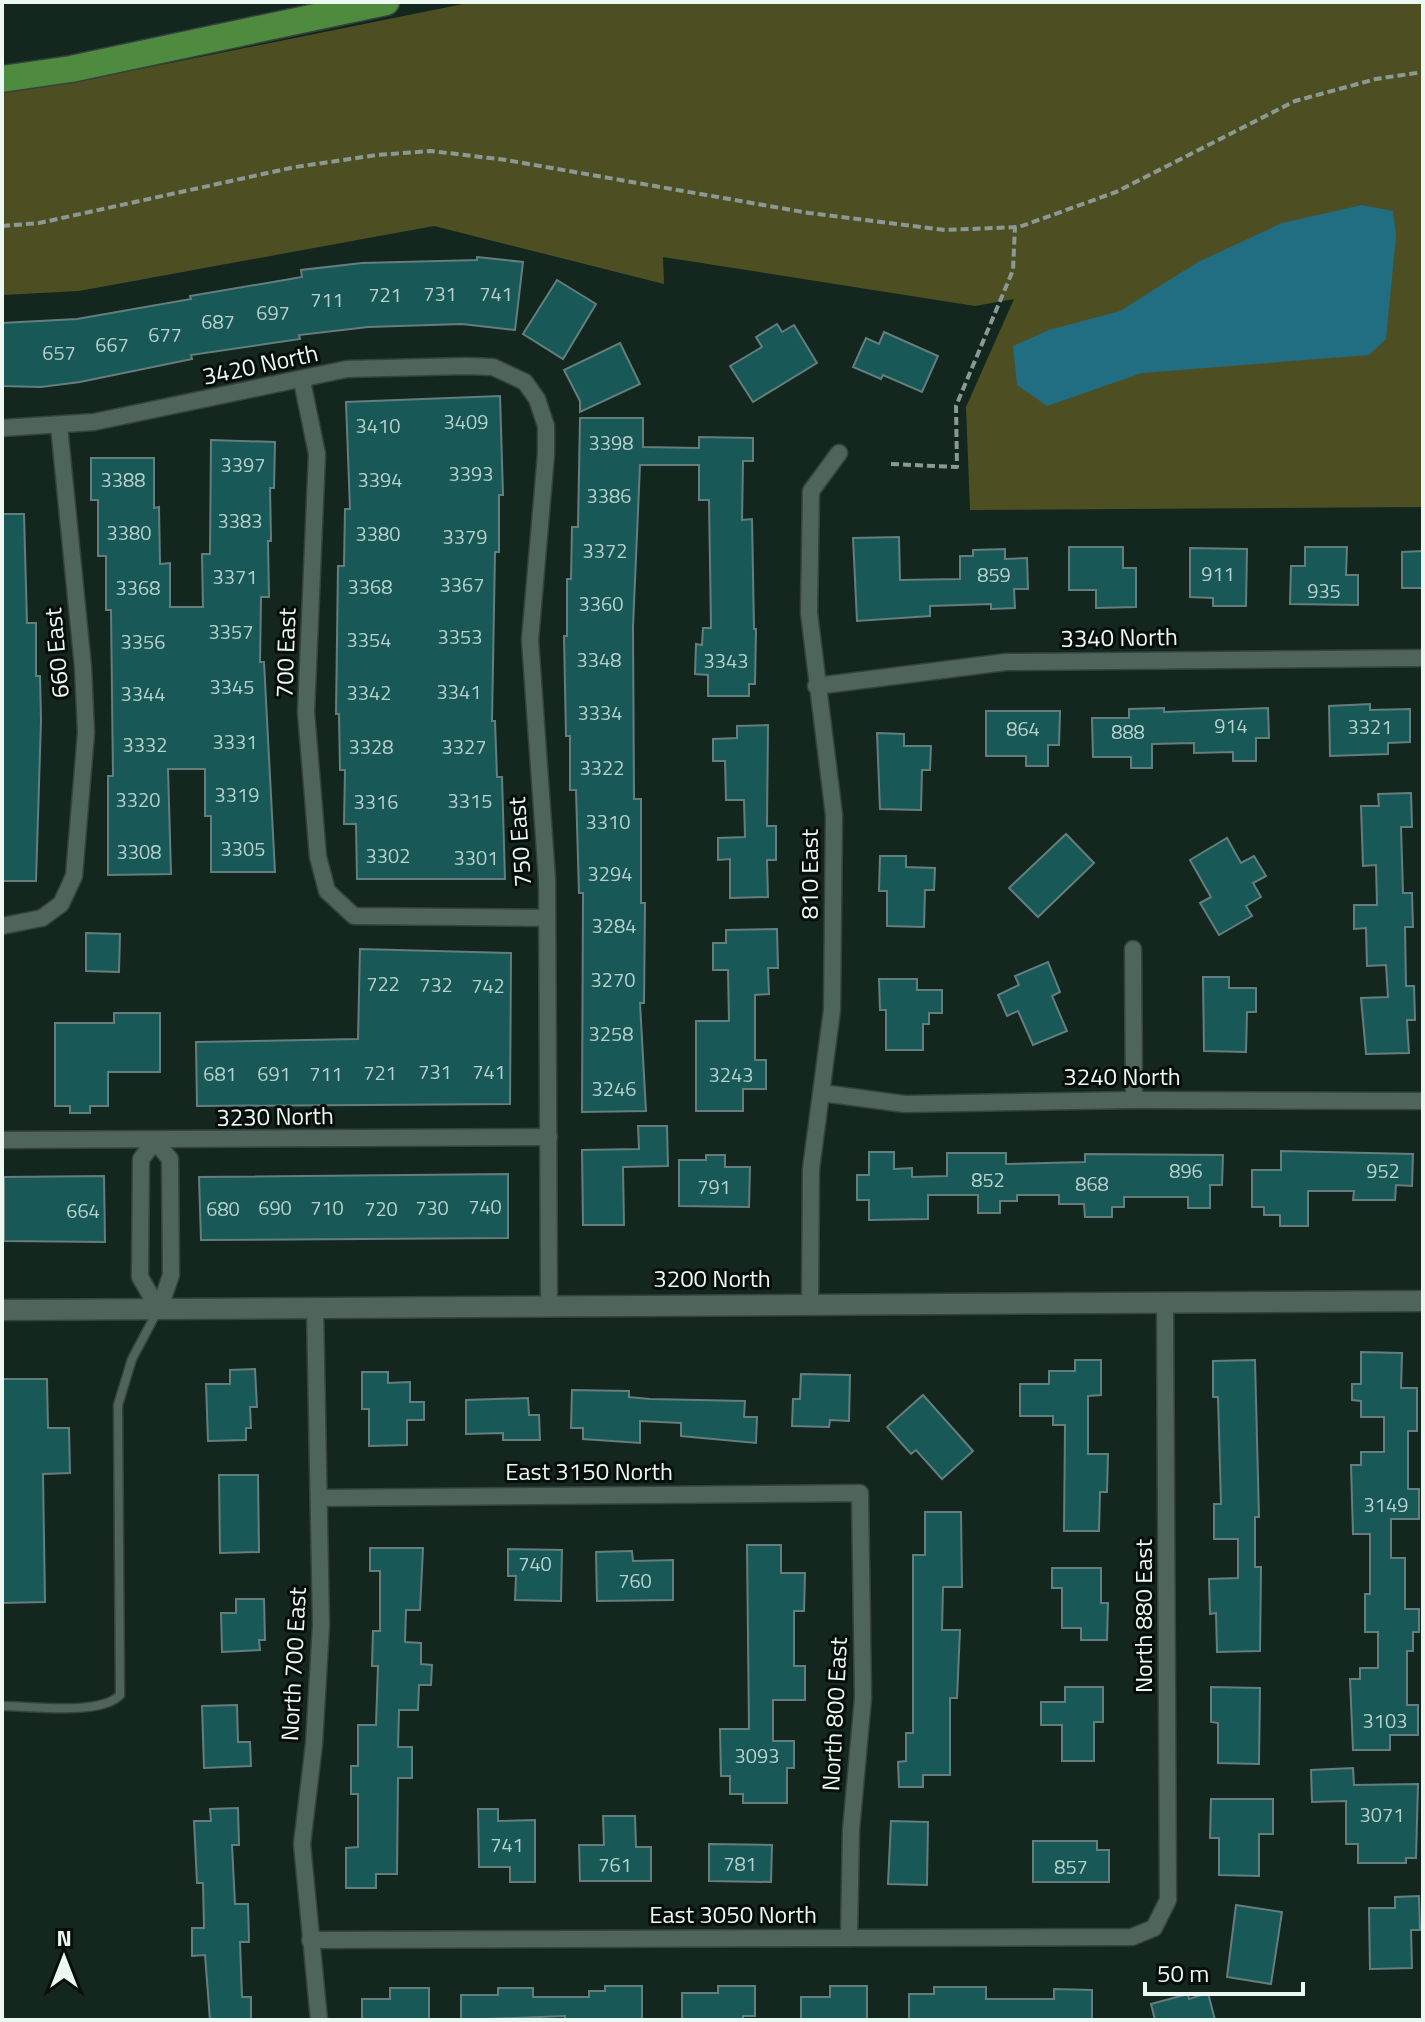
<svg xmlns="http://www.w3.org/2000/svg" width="1425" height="2022" font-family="'Titillium Web',sans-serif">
<rect width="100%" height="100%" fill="#14271f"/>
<!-- green -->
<path fill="#4d4f23" d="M473 2H1423V507L970 510 966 407 1014 299 975 306 663 257 664 284 434 226 79 291 2 295V93L76 82Z"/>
<!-- water -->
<path fill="#216d81" d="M1362 205 1393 211 1396 236 1386 339 1369 355 1142 373 1047 406 1017 385 1013 346 1049 330 1120 311 1198 262 1282 223Z"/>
<!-- building -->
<g fill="#185857" stroke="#647e7d" stroke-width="2">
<path d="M477 257 523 262 515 330 462 324 368 327 299 335 300 339 191 355 192 359 80 382 41 387 2 386V323L77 319 191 299 190 296 302 277 301 270 362 263 477 260Z"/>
<path d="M557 280 596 304 563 359 523 334Z"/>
<path d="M777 324 782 332 794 325 817 363 753 402 730 366 762 347 756 337Z"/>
<path d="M884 332 938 356 922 392 883 375 881 379 853 367 866 338 879 344Z"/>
<path d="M620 343 640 384 580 412V401L564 370Z"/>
<path d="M500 396 503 495H499V552H495L492 721H495L497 777H502L505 879H357L356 824H344L345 770H340L339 714H336L338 566H344L345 509H350L346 402Z"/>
<path d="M580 418H643V447L699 448V437L753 438V461H743L742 520 752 519 754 629H756L755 684H749V696H708V675L695 674 696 644 702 645 703 628H711L709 500H699V465H640L633 627 634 799H641V903H645L644 1003H640L646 1111 582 1112 583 893H579L576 790H570V736H566L564 636H567V579H571L572 527H578Z"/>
<path d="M211 440 275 442 274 488H270L271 541H268L269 597H261L260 662H264L275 872H211V816H205V769H168L171 874 108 875V776H113L111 610H106V556H98V500H91V458H154V508L159 507 160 564 170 563V607H203L202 554H210Z"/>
<path d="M2 514H24L27 623H36V676H40L41 720 36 881H2Z"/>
<path d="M899 537 900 580 960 579V556H973V550L1005 549V559L1027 558 1028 589H1014L1015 608 991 609V604L930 606V616L857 621 853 538Z"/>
<path d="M1069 547H1123V568H1136V607L1096 608V590H1069Z"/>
<path d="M1305 547H1347L1346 575H1358V605L1290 604 1291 566H1305Z"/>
<path d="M1190 548 1247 549 1246 606H1213V598L1190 597Z"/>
<path d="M1423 551V588H1402V552Z"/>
<path d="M1370 704V710L1410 709V742L1388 743V754L1330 756 1329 706Z"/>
<path d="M1164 708V712L1268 708 1269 738H1256V761H1233V752L1194 753V743L1152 744V768H1131V757H1093L1092 718H1129V709Z"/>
<path d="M986 711H1060L1059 745H1048V766H1026V756H986Z"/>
<path d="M768 725 767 826H776V860H767L768 897 730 898V859L718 860V838L745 837 744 800H726L725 761H713V739L737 738V726Z"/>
<path d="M877 733 904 734V746H931L930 770H922L921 810 880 809Z"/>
<path d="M1411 793 1412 827H1401L1403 893H1412L1413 927H1405L1406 986H1414L1415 1020H1407L1409 1053 1366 1054 1361 998 1388 997 1386 965 1367 966 1366 928 1354 929V905H1377L1376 865 1363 866 1361 806H1379L1378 794Z"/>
<path d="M1066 834 1094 863 1038 917 1009 888Z"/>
<path d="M1227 838 1241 863 1254 856 1266 876 1253 883 1261 897 1246 906 1252 916 1219 935 1200 903 1211 897 1190 860Z"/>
<path d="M880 856H906V867L935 868 934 890H925L924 927 887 926V891H879Z"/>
<path d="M777 929 778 968H768L769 994 755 995V1060H766V1089H743V1111H696V1021H729L728 970H713V943H726V930Z"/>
<path d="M86 933 120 934 119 972 86 971Z"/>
<path d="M360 949 511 953 510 1104 197 1106 196 1042 358 1039Z"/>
<path d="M1048 962 1060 992 1052 996 1067 1031 1033 1045 1018 1011 1007 1016 998 995 1019 985 1015 976Z"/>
<path d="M1203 977H1229V988H1256V1012H1247L1246 1052 1204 1051Z"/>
<path d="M879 979H917V990H942V1013H929V1024H923V1050H886V1010H880Z"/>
<path d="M114 1013H160V1072H108V1106H90V1113H70V1106H55V1023H114Z"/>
<path d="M638 1126H667L668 1166 623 1167 624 1225H583L582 1150 639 1149Z"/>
<path d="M1281 1151 1413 1154 1412 1186 1396 1185 1395 1200H1353L1354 1191H1308V1226H1280V1215H1264V1207H1252V1170H1281Z"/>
<path d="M869 1152H894V1169L912 1168V1177L947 1176V1153H1006V1164L1085 1162V1154L1223 1155 1222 1185H1210V1208H1188V1197H1124V1207H1112V1217H1085L1084 1204H1059V1195H1017V1201H1000V1213H978V1195H928V1219L869 1220V1200H857V1175H869Z"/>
<path d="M706 1155H725V1167H750L749 1207 679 1206V1160H706Z"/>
<path d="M508 1174V1238L201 1240 199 1177Z"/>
<path d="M104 1176 105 1242 4 1241V1177Z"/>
<path d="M1361 1352 1402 1353 1401 1388H1417V1431H1408V1489H1419V1519H1391V1558H1405V1609H1419V1632H1413V1651H1407V1705H1418V1735H1390V1750H1353L1350 1679H1360V1668H1378V1632H1365V1594H1370V1534H1353L1351 1465H1361V1452H1384V1417H1361V1401L1352 1400V1384H1361Z"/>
<path d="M1075 1360H1101V1395L1088 1396V1454H1108L1107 1492H1100L1099 1531H1064L1065 1425H1053V1416H1020V1384H1049V1371H1075Z"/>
<path d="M1255 1360 1259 1517H1255V1567H1261L1260 1651 1217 1652 1216 1613 1210 1614 1209 1579 1238 1578V1539H1214V1504H1221L1218 1397H1213V1361Z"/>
<path d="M255 1369 257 1407H250L251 1428H246V1440L208 1441 206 1384H230V1370Z"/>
<path d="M362 1372H388V1383L410 1382V1402H424V1420H407V1445L369 1446V1409H362Z"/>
<path d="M801 1374 850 1375 849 1421 830 1420 829 1427 792 1426 793 1399H800Z"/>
<path d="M2 1379H47L48 1428H69L70 1473 43 1474 45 1602 2 1603Z"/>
<path d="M572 1390 629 1391V1397L650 1399 745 1401 744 1417H757L756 1443 681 1436V1423L640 1421V1443L583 1439V1428H571Z"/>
<path d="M923 1395 973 1451 942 1479 916 1450 911 1454 887 1427Z"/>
<path d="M528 1398 529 1415H539L540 1440H503V1433L466 1434V1400Z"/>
<path d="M219 1475H258L259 1552 220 1553Z"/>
<path d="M925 1512H961L962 1587H943L942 1630H960L957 1698H950V1775H923V1787H899L898 1762 906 1761V1733H913V1555H925Z"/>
<path d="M747 1545H781V1573H805L804 1611H794V1666H805V1700H773V1741H794V1768H787V1803H743V1794H730V1776H721L720 1729H749Z"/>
<path d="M370 1548H423L420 1610H406L405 1642 421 1643V1664L432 1665 431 1685H419L418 1710H399L398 1747H412V1778H398L397 1874H376V1888H346V1848L358 1847V1794H351V1766H358V1725H376L378 1666H372L373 1631H380V1571H370Z"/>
<path d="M508 1549 562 1550 561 1601 515 1600 516 1576H508Z"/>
<path d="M632 1551 633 1561 673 1560V1600L597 1601 596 1552Z"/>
<path d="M1052 1568H1101V1603H1108L1107 1640H1081V1628H1062V1588H1052Z"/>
<path d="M236 1599H264L265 1640H259L260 1650 222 1652 221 1613H236Z"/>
<path d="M1065 1687H1103V1722H1094V1761H1062V1725H1041V1702H1065Z"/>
<path d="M1211 1687 1260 1688 1259 1764 1218 1763V1723L1211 1722Z"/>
<path d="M237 1705 238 1742H250L251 1766 204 1768 202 1706Z"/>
<path d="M1353 1768 1354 1785 1418 1784 1416 1858H1406V1863H1358V1844H1346V1801L1312 1802 1311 1770Z"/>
<path d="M1211 1799H1273V1834H1259V1876L1219 1875V1838H1210Z"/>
<path d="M238 1808 239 1845H232L235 1904H248L249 1942H240L242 1997H251V2020H210L205 1955 192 1956V1928H204L203 1883H197L194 1821H211L210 1809Z"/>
<path d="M478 1809H498V1821L535 1820V1882H510V1867H479Z"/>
<path d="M603 1816H635L636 1847H651V1881H580L579 1845H604Z"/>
<path d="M891 1821 928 1822 927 1885 888 1884Z"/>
<path d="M1033 1841H1097V1850H1109V1882H1033Z"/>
<path d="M709 1844 772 1845 771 1882 709 1881Z"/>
<path d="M1419 1896 1420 1930H1411L1412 1968 1370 1969 1369 1908H1395V1897Z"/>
<path d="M1236 1905 1282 1912 1271 1984 1227 1977Z"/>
<path d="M605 1986H642V2020H565V2016L461 2020V1995H498V1988H533V1997H589V1991H605Z"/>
<path d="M718 1986H755V2016H743V2020H682V1993H718Z"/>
<path d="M830 1986H867V2020H801V1997H830Z"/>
<path d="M934 1987H986V1999H1054V1989L1092 1990V2020H909V1994H934Z"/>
<path d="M390 1988H429V2020H362V1999H390Z"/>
<path d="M1208 1993 1215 2020H1155L1151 2004 1188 1994 1189 1999Z"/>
</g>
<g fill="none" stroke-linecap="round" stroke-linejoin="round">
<defs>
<path id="service" d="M2 1706C31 1706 100 1716 120 1695L118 1405 132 1359 158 1310"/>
<g id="minor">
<path d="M302 381 317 454 306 712 318 857 327 891 354 916 547 918"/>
<path d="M2 428 94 422 347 369 466 366 493 367 525 382 537 399 546 426V454L530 640 547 879 549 1305"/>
<path d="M816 686 1006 662 1423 658"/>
<path d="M2 926 42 918 61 904 74 876 86 733 83 667 59 426"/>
<path d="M1133 949 1134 1100"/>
<path d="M822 1093 905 1104 1134 1100 1423 1101"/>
<path d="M2 1140 549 1137"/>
<path d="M155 1141 170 1159 171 1275 159 1310 140 1277 141 1159Z"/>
<path d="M810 1304 811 1169 832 1010 834 815 809 613 811 491 839 453"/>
<path d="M315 1309 321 1625 314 1744 302 1844 319 2020"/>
<path d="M319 1498 860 1493 863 1698 851 1830 849 1938"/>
<path d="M310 1940 1132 1937 1154 1928 1168 1900 1165 1302"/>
</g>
<path id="tertiary" d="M2 1310 1423 1301"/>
<path id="primary" d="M2 79 71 69 386 2"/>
</defs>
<!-- service casing -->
<use href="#service" stroke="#35433c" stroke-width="11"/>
<!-- minor casing -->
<use href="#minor" stroke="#35433c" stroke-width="19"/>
<!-- tertiary casing -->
<use href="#tertiary" stroke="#35433c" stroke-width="23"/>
<!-- primary casing -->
<use href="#primary" stroke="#35433c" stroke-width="29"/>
<!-- path -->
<g stroke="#8a9993" stroke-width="4" stroke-dasharray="8 4" stroke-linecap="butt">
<path d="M2 226 39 223 295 167 377 155 431 151 506 160 809 213 945 230 1019 227 1116 192 1295 101 1376 79 1423 72"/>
<path d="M891 464 957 467 956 406 1013 270 1015 227"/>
</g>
<!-- service -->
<use href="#service" stroke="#4f645b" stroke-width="8"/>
<!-- minor -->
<use href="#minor" stroke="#4f645b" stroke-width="16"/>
<!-- tertiary -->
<use href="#tertiary" stroke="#4f645b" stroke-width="20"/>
<!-- primary -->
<use href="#primary" stroke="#4f8b3f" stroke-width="26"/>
</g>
<g text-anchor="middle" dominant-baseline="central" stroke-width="6" stroke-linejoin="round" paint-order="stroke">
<!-- number labels -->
<g font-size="20" fill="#b7d0cb">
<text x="440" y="293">731</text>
<text x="496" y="293">741</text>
<text x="385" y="294">721</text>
<text x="327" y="299">711</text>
<text x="273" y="312">697</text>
<text x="218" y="321">687</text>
<text x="165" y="334">677</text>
<text x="112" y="344">667</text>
<text x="59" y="352">657</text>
<text x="466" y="421">3409</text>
<text x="378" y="425">3410</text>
<text x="611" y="442">3398</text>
<text x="243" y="464">3397</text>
<text x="471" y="473">3393</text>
<text x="123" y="479">3388</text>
<text x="380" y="479">3394</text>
<text x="609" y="495">3386</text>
<text x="240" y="520">3383</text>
<text x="129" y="532">3380</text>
<text x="378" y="533">3380</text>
<text x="465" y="536">3379</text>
<text x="605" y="550">3372</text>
<text x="1218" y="573">911</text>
<text x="994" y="574">859</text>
<text x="235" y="576">3371</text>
<text x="462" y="584">3367</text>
<text x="370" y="586">3368</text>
<text x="138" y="587">3368</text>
<text x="1324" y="590">935</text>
<text x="601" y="603">3360</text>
<text x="231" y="631">3357</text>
<text x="460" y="636">3353</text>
<text x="369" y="639">3354</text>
<text x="143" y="641">3356</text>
<text x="599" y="659">3348</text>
<text x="726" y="660">3343</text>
<text x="232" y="686">3345</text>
<text x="459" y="691">3341</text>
<text x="369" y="692">3342</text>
<text x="143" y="693">3344</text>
<text x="600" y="712">3334</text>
<text x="1231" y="725">914</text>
<text x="1370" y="726">3321</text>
<text x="1023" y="728">864</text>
<text x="1128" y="731">888</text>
<text x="235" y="741">3331</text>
<text x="145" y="744">3332</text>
<text x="371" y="746">3328</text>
<text x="464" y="746">3327</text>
<text x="602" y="767">3322</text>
<text x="237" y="794">3319</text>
<text x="138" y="799">3320</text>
<text x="470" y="800">3315</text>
<text x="376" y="801">3316</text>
<text x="608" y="821">3310</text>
<text x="243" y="848">3305</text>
<text x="139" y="851">3308</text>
<text x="388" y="855">3302</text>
<text x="476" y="857">3301</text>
<text x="610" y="873">3294</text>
<text x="614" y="925">3284</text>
<text x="613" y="979">3270</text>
<text x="383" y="983">722</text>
<text x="436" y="984">732</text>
<text x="488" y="985">742</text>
<text x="611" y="1033">3258</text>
<text x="435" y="1071">731</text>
<text x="489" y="1071">741</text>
<text x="380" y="1072">721</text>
<text x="220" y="1073">681</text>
<text x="274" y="1073">691</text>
<text x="326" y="1073">711</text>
<text x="731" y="1074">3243</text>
<text x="614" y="1088">3246</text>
<text x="1186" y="1170">896</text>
<text x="1383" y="1170">952</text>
<text x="988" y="1179">852</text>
<text x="1092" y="1183">868</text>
<text x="714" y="1186">791</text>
<text x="485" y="1206">740</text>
<text x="275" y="1207">690</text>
<text x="327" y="1207">710</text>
<text x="432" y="1207">730</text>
<text x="223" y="1208">680</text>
<text x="381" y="1208">720</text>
<text x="83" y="1210">664</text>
<text x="1386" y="1504">3149</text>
<text x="535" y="1563">740</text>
<text x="635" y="1580">760</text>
<text x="1385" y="1720">3103</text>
<text x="757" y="1755">3093</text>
<text x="1382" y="1814">3071</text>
<text x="507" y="1844">741</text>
<text x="740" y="1863">781</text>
<text x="615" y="1864">761</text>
<text x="1071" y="1866">857</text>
</g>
<!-- street labels -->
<g font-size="24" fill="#ecf8f2" stroke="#070e0b">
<text transform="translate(260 364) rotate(-12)">3420 North</text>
<text transform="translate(1119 637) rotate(-1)">3340 North</text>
<text transform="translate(56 653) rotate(-95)">660 East</text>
<text transform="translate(285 653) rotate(-88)">700 East</text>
<text transform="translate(519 842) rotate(-94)">750 East</text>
<text transform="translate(809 874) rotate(-90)">810 East</text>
<text x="1122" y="1076">3240 North</text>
<text transform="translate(275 1116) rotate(-1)">3230 North</text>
<text x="712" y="1278">3200 North</text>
<text x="589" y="1471">East 3150 North</text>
<text transform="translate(1143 1616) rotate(-90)">North 880 East</text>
<text transform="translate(293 1664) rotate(-87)">North 700 East</text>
<text transform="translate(834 1714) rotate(-87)">North 800 East</text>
<text x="733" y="1914">East 3050 North</text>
</g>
</g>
<!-- border -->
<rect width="1425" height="2022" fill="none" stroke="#ecf8f2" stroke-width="8"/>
<!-- north arrow -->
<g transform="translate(64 1958)" stroke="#070e0b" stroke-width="6" paint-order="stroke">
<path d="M0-6L14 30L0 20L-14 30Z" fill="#ecf8f2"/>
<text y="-12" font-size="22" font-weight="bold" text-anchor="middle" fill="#ecf8f2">N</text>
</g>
<!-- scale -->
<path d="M1145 1982v12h158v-12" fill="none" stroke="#ecf8f2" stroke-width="4"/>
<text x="1157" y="1982" font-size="24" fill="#ecf8f2" stroke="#070e0b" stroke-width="6" paint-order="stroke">50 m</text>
</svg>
